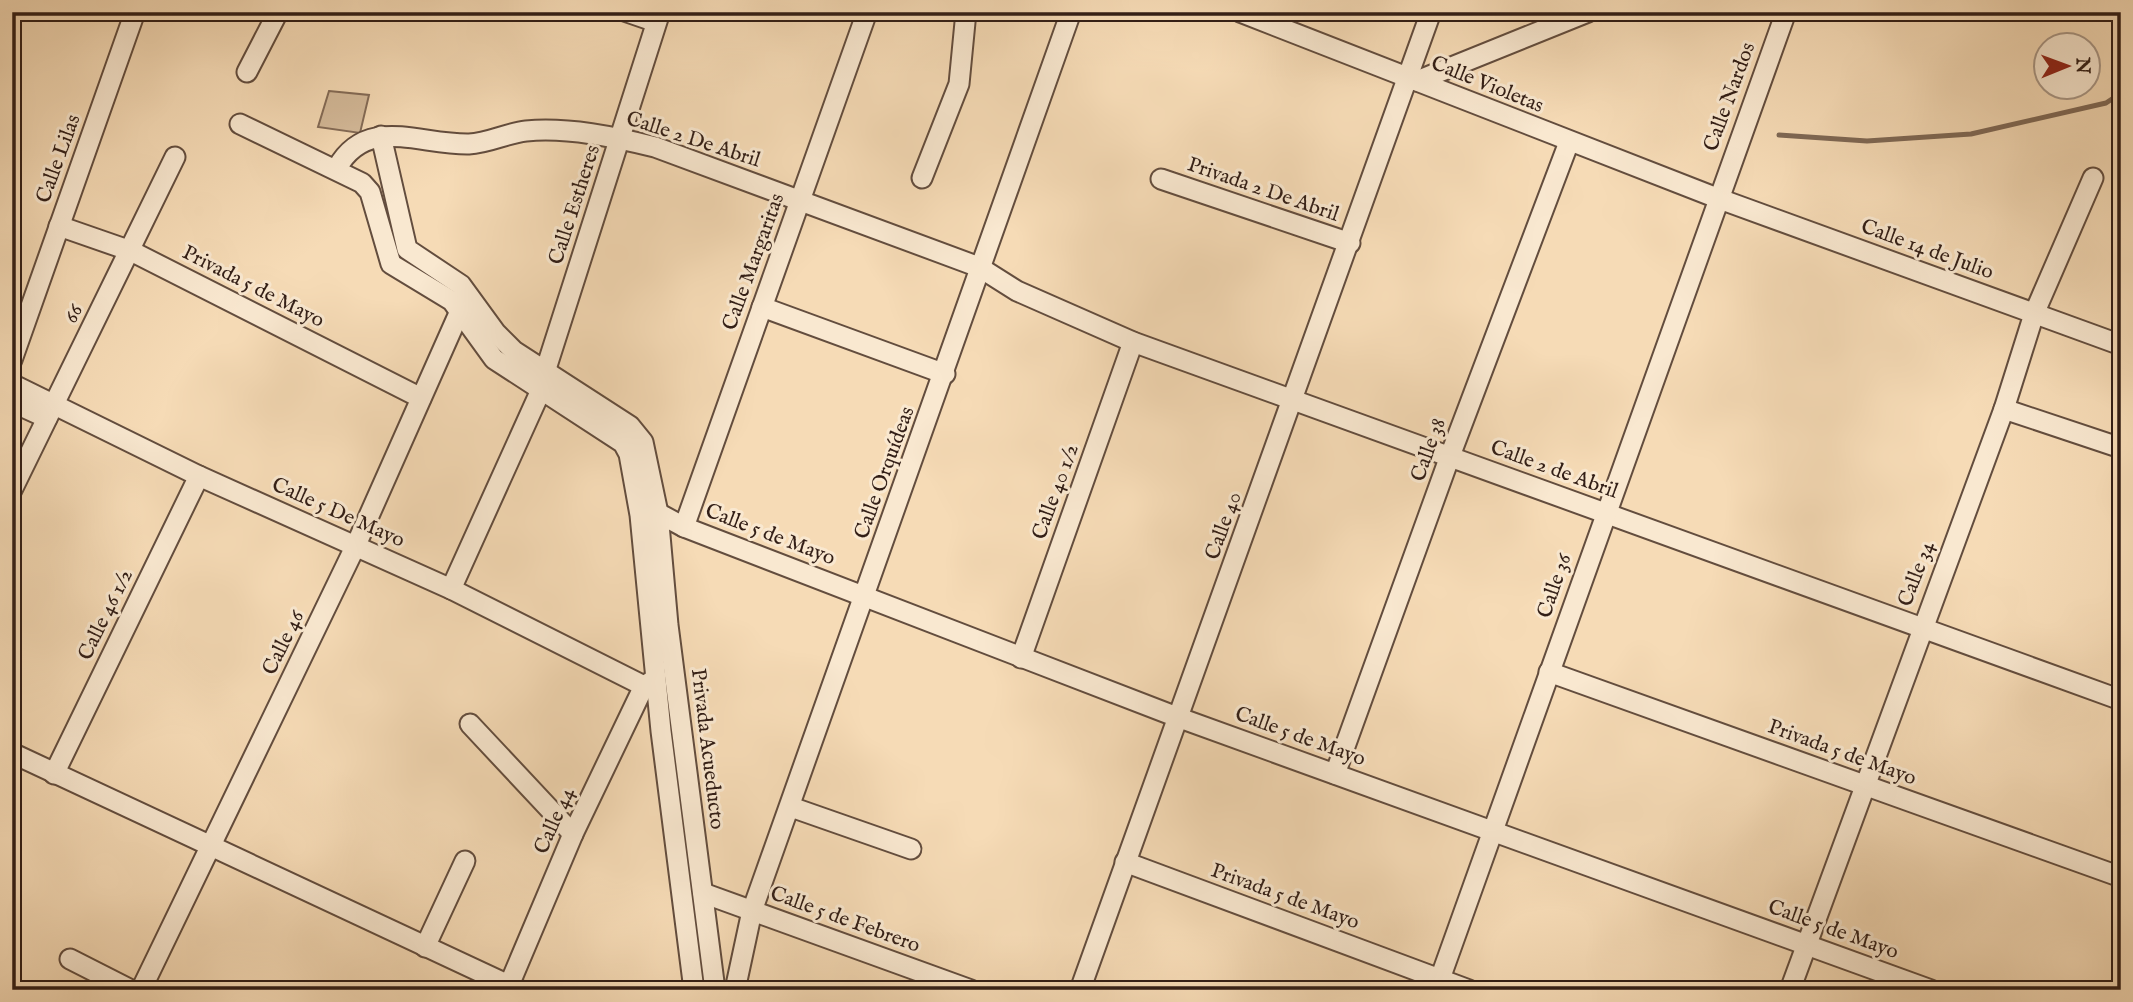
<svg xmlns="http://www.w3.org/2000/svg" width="2133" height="1002" font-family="'IM FELL English',serif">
<rect width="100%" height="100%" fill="#f6dbb6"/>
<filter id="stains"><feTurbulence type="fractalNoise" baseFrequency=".00286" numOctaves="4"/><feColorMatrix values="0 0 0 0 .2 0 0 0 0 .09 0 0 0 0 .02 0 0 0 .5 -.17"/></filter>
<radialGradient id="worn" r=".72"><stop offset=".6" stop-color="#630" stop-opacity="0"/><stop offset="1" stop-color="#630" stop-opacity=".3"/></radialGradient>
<!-- green -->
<path fill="#d5bb9b" stroke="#846c58" stroke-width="2" d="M329 91 369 95 360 133 318 127Z"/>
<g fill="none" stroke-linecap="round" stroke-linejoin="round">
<!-- stream -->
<path stroke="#7f6956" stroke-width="5" d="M1779 135 1867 141 1971 134 2106 103 2121 93"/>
<defs>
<g id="minor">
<path d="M627 12 656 22"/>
<path d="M1240 12 1717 198 2121 345"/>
<path d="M247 72 278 12"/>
<path d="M1417 81 1588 12"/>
<path d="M240 124 362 183 370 192 391 264 452 301 494 359 623 443 629 454 640 515 661 731 694 990"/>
<path d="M381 136 407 249 461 285 496 333 514 351 630 426 643 442 658 513 668 625 715 990"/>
<path d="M337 168C367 115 419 145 469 144 489 143 507 133 526 131 568 127 615 137 655 147L979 267 1017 291 1133 342 2121 700"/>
<path d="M922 178 959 84 966 12"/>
<path d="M1161 179 1350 243"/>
<path d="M59 226 131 251 421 398"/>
<path d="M762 307 945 374"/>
<path d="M12 360 135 12"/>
<path d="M545 372 660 12"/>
<path d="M12 384 199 476 451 589 644 686"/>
<path d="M12 402 47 418"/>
<path d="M2004 409 2121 448"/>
<path d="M12 490 175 157"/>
<path d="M658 513 684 527 1177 717 1931 990"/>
<path d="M684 527 867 12"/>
<path d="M451 589 541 390"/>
<path d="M1021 658 1133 342"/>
<path d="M1549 672 2121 877"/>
<path d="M470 724 573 834"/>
<path d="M12 753 519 990"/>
<path d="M54 774 199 476"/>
<path d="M1335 774 1450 456 1569 142"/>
<path d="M791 807 911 849"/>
<path d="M1125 862 1469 990"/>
<path d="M703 893 971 990"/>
<path d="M425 947 465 861"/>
<path d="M70 959 131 990"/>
<path d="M141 990 356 545 460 311"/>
<path d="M507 990 573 834 644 686 655 679"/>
<path d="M735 990 752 911 1071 12"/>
<path d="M1080 990 1431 12"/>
<path d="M1436 990 1786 12"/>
<path d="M1790 990 2004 409 2034 314 2093 178"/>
</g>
</defs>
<!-- minor casing -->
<use href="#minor" stroke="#634d3e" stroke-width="23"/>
<!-- minor -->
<use href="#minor" stroke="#f9e8d0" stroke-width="19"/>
</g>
<g text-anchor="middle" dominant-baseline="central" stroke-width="6" stroke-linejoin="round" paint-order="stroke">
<!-- street labels -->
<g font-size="21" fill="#321e16" stroke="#f9e8d0">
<text transform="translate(1487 85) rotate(22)">Calle Violetas</text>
<text transform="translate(1730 97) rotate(-70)">Calle Nardos</text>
<text transform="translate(693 140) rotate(18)">Calle 2 De Abril</text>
<text transform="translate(59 159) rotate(-70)">Calle Lilas</text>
<text transform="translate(1263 190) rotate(19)">Privada 2 De Abril</text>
<text transform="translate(575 205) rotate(-72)">Calle Estheres</text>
<text transform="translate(1927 250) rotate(20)">Calle 14 de Julio</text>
<text transform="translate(754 262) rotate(-70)">Calle Margaritas</text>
<text transform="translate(253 287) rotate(27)">Privada 5 de Mayo</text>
<text transform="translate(74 314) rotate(-63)">66</text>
<text transform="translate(1429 450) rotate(-70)">Calle 38</text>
<text transform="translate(1554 470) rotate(20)">Calle 2 de Abril</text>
<text transform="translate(885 473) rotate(-70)">Calle Orquídeas</text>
<text transform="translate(1056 492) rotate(-70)">Calle 40 1/2</text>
<text transform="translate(338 513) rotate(24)">Calle 5 De Mayo</text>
<text transform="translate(1224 526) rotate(-70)">Calle 40</text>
<text transform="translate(770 535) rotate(21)">Calle 5 de Mayo</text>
<text transform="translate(1917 574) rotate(-69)">Calle 34</text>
<text transform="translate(1555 586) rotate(-71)">Calle 36</text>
<text transform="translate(106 615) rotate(-64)">Calle 46 1/2</text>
<text transform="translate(284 643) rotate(-64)">Calle 46</text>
<text transform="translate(1300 737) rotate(20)">Calle 5 de Mayo</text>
<text transform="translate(707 749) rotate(83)">Privada Acueducto</text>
<text transform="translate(1842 753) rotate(20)">Privada 5 de Mayo</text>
<text transform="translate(555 821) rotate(-66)">Calle 44</text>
<text transform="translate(1285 897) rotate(20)">Privada 5 de Mayo</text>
<text transform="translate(845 920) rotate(20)">Calle 5 de Febrero</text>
<text transform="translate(1833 930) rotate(20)">Calle 5 de Mayo</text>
</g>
</g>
<!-- margin -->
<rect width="2133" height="1002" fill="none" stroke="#f6dbb6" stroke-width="42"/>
<rect x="14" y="14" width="2105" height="974" fill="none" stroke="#321e16" stroke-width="3.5"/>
<rect x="21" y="21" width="2091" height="960" fill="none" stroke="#321e16" stroke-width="2"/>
<!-- north arrow -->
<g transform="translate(2067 66) rotate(89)"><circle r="33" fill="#f9e8d0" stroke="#a99786" stroke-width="2"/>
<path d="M0-5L12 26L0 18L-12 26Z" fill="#8f2418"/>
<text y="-10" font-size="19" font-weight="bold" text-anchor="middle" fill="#321e16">N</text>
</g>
<rect width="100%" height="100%" filter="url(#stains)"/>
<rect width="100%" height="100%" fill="url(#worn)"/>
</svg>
